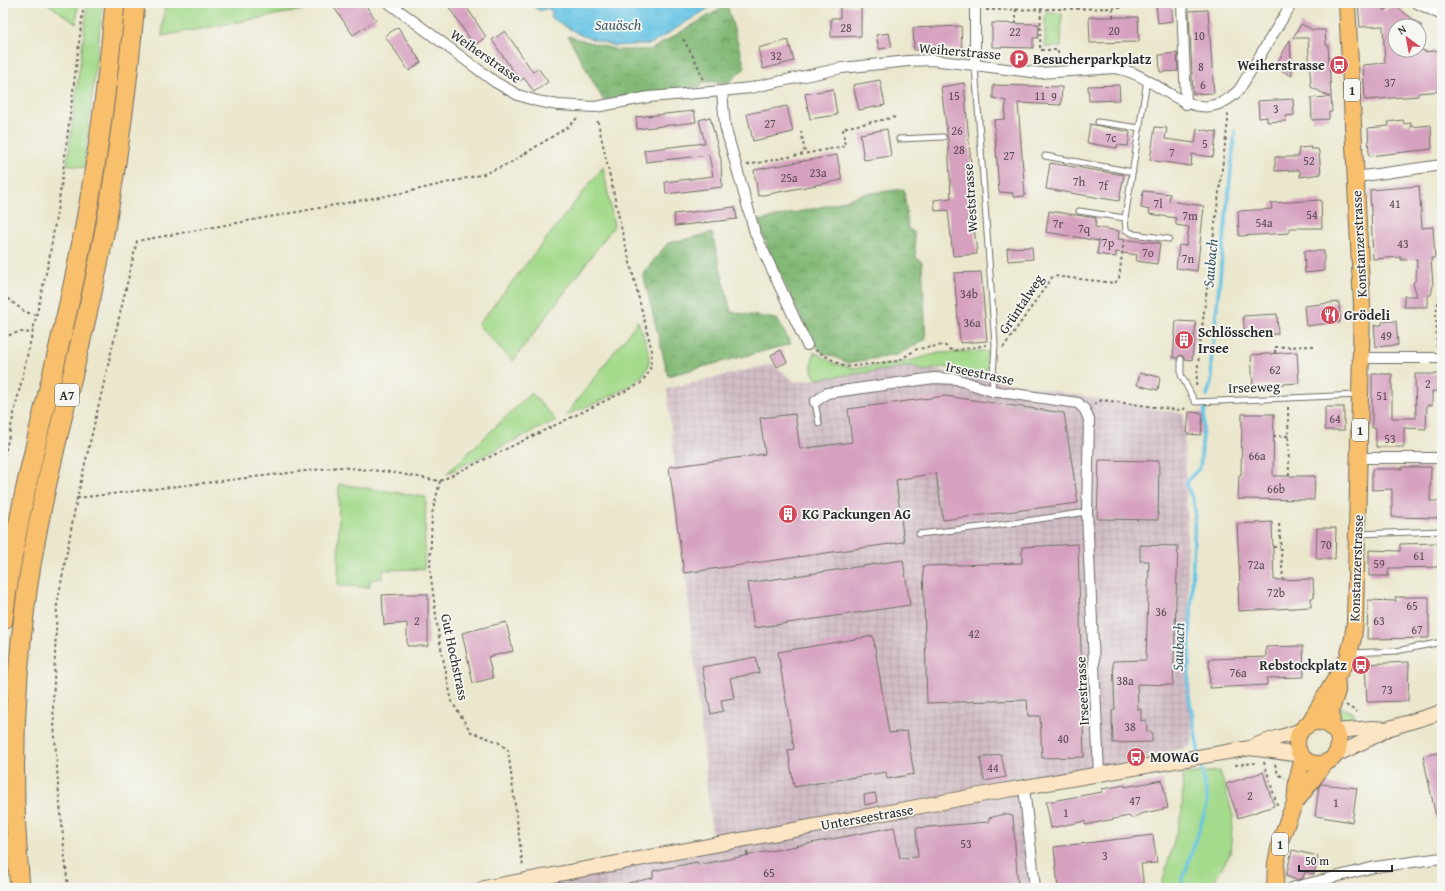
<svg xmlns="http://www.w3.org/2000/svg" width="1445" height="891" font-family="'Gentium Book Plus',serif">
<defs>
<pattern id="industrial-grid" width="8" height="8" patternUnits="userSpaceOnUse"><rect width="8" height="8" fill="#d2bdc6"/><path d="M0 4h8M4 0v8" fill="none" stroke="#b4a3aa"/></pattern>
<pattern id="forest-crowns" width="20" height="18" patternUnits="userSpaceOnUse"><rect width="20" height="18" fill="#83ba77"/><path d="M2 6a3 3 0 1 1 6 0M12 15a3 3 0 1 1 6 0" fill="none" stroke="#6b9762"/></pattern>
<pattern id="park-crowns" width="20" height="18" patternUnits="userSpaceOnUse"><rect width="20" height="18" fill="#a4da8b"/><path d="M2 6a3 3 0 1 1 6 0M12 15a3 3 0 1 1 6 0" fill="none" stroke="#8dbb78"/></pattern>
<pattern id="water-ripples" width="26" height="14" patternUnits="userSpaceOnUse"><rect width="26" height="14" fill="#67c5e5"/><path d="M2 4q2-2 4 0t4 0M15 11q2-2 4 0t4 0" fill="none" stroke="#5aa9c5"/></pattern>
</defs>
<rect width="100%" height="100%" fill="#f6f6f2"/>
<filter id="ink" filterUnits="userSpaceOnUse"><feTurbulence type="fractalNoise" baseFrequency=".025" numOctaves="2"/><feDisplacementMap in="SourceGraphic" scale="8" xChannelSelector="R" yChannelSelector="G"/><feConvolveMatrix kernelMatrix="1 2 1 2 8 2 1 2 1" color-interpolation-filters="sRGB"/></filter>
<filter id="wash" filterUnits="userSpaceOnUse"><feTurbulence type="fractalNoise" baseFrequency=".012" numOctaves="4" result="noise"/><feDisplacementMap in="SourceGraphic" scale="16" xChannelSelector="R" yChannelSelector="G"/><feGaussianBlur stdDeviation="0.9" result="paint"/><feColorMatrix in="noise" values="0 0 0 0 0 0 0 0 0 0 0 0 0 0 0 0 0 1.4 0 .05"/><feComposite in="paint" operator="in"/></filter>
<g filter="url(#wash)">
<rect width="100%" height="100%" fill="#ebe7cd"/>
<!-- industrial -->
<path fill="url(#industrial-grid)" d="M772 364 795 382 913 366 1184 414 1192 746 1024 787 1033 888H484L713 845 667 389Z"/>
<!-- grass -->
<g fill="#a4da8b" stroke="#68825b">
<path d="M47 3H78L76 24Z"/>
<path d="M88 3H103L84 168 67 164Z"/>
<path d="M122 3H128L108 169 102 168Z"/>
<path d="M165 3H314L303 10 162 36Z"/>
<path d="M603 167 614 226 513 361 478 325Z"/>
<path d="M638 321C642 334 652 353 648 366 641 389 585 406 565 416Z"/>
<path d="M983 351 988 352C989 361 989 371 980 376L944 367 924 371 913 366 817 379C809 371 812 363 814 352L835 364 855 368 900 363 939 353Z"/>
<path d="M531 393 556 420 446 474Z"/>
<path d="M339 484 426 497 424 569 383 570V578L370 580V587L338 586Z"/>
<path d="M1338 706 1354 713 1356 725C1343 723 1338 720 1338 706Z"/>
<path d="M1220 771 1233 815 1230 854 1212 885 1215 888H1161L1182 811 1183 774Z"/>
</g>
<!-- forest -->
<g fill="url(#forest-crowns)" stroke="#577251">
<path d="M727 5 745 68 729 82H702L701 87 603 100 568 36 617 50H650Z"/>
<path d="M904 189 908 229 914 232 916 258 922 262 926 339 897 355 848 363 820 351 811 339 768 247 758 221 833 204 863 194Z"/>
<path d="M712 233 731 312 777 319 791 344 668 376 643 273 668 243Z"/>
</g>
<!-- park -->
<path fill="url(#park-crowns)" stroke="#68825b" d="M1045 13H1062L1061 47H1045Z"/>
<!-- water -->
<path fill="url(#water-ripples)" stroke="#497888" d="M530 3H717L651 44 615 46 580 35 550 17 553 12 547 8 539 11Z"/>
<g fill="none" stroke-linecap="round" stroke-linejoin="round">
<!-- stream -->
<g stroke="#67c5e5" stroke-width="3.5">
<path d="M1207 396 1212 378 1211 364 1235 131"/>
<path d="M1199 755 1188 691 1195 510C1193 485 1175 490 1200 468L1205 408"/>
<path d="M1180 888 1207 806V797L1200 761"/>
</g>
</g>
<g id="blocks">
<!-- building -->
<g fill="#d6a0bf">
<path d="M331 3H364L376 20 353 35Z"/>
<path d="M446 3H464L486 37 474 45Z"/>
<path d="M1171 3 1173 21 1158 23 1156 4Z"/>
<path d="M1358 3H1383L1384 11 1394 5 1422 26H1395V50H1424V52L1442 50V91L1418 93V96L1365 100 1363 65 1385 63 1383 26 1360 27Z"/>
<path d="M840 6H861V36L831 37V18H840Z"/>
<path d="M1208 10 1214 93 1193 94 1189 11Z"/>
<path d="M1089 17H1138L1139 42 1090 43Z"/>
<path d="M992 23 1039 24 1038 38H1033V48L992 47Z"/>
<path d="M1301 24 1313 30H1325L1326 45H1328L1332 112H1329V119L1312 120 1311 98 1330 97 1311 87 1308 38H1293Z"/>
<path d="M961 26 962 49 914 50 913 28Z"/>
<path d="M398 27 421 62 409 71 385 36Z"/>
<path d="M505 31 533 72 538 68 548 82 534 92 524 78 520 81 492 40Z"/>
<path d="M889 33 892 47 879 49 876 35Z"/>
<path d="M788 40 794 61 763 69 758 48Z"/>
<path d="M1290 40 1292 76 1275 67Z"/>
<path d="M1177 53 1178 71 1160 72 1159 55Z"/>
<path d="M880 80 885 105 859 110 853 85Z"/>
<path d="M964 83 974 200H971L977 254 953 256 948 210 935 211 934 200 951 198 948 140 941 87Z"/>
<path d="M993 85 1062 87 1061 105 1018 103 1025 196 1013 197V193L999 192 994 120 1005 119 1006 101 993 98Z"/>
<path d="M1119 85 1120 100 1089 101 1088 86Z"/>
<path d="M833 89 837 115 810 119 805 94Z"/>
<path d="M1293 99 1294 115 1286 116V121L1267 122V117L1259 118 1258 101Z"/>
<path d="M787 106 793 132 753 141 747 114Z"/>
<path d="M694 111 696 122 637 129 636 117Z"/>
<path d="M710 117 721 160 722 187 666 194 665 182 713 176 709 155 646 162 644 150 705 143 699 120Z"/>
<path d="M1403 120 1404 124 1411 123V127L1431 125 1432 149 1369 156 1368 128 1389 126 1388 122Z"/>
<path d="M1090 124 1130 132 1128 146 1117 145V148L1087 143Z"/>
<path d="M1155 127 1167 128 1165 139 1195 143 1197 129 1217 132 1213 157 1192 154 1191 166 1150 160Z"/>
<path d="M887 129 891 156 864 160 860 134Z"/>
<path d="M1311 147V149H1318L1319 152 1321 174 1300 177V170L1275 171V157H1298L1299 148Z"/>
<path d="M837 155 842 180 758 196 754 170Z"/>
<path d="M1050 163 1124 175 1119 201 1046 189Z"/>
<path d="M1419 186 1422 228 1433 227 1435 258H1431L1433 286 1431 295H1428V307H1404V296H1417L1413 283 1416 279 1417 259 1401 260V257L1373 259 1370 190Z"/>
<path d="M1143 191 1170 194 1169 201 1204 206 1197 271 1176 268 1179 245 1186 246 1189 227 1176 225V218L1149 214 1150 210 1141 208Z"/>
<path d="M1321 200 1322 228H1289V233L1239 236 1238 211 1272 209 1271 203Z"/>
<path d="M735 207 737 219 675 226 674 214Z"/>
<path d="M1049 211 1096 218 1095 227 1119 231 1118 239 1160 243 1157 264 1136 261 1137 255 1116 252V257L1097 254 1099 241 1046 232Z"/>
<path d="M1032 247 1033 259 1008 261 1007 248Z"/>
<path d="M1304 251H1324V271L1305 273Z"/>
<path d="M981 272 987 341 960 343 954 273Z"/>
<path d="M1339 302 1340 322 1306 326 1304 306Z"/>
<path d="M1277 314 1278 334 1245 336 1243 316Z"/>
<path d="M1176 321 1196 322 1192 360 1185 359 1181 355 1177 358H1173Z"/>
<path d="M1396 321 1398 345 1376 347 1374 325H1382V322Z"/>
<path d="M781 350 787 362 777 367 771 355Z"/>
<path d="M1297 352 1299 383 1253 386 1251 355Z"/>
<path d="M1140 373 1160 377 1158 390 1137 385Z"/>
<path d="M1372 374H1392V418H1416L1415 374H1440V391H1432V405H1427L1426 429 1404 428V447H1376V428H1372Z"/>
<path d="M945 396 1064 413 1078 503 943 520 936 473 896 480 904 542 684 573 669 467 765 454 760 418 795 414 800 449 852 442 848 409Z"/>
<rect x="1325" y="407" width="19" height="23"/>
<path d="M1189 412 1203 413 1201 435 1187 434Z"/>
<path d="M1242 414H1274L1273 476H1315L1314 500 1238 499 1239 475H1241Z"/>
<path d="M1099 460 1159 461 1158 520 1097 519Z"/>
<path d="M1402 467H1431L1430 501H1442V518L1392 517V489L1372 490V469H1402Z"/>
<path d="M1272 522 1274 580 1313 579 1314 598H1311V607L1239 611 1238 586H1240L1237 524Z"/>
<path d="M1317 528H1336L1335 559H1316Z"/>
<path d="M1438 543V567L1389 568 1388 576H1369V550L1400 551V544Z"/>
<path d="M1078 544 1084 757 1042 758 1040 716H1028L1027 700 927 703 923 566 1022 563V547Z"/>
<path d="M1140 545 1178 546 1173 685 1137 684 1138 710 1141 709V721L1146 720 1147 732H1152V742L1113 743 1112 711 1115 710 1113 661 1146 660 1149 561H1140Z"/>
<path d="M903 560 910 605 754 628 748 583Z"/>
<path d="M402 594H428V646H407V623L384 625 382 595Z"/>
<path d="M1395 597H1429V638L1367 639 1368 600 1396 601Z"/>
<path d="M506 622 513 651 488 657 493 678 473 683 462 633Z"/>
<path d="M873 636 889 733 907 731 914 774 887 779 886 772 794 787 788 750 794 749 778 652Z"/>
<path d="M1303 646 1304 677 1267 678V685L1210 688 1209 659 1266 657V647Z"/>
<path d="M756 657 759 673 730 678 734 698 721 700 723 711 711 714 702 667Z"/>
<path d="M1409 662 1408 701 1367 702 1365 664Z"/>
<path d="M1442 752V826H1438L1423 756Z"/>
<path d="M1001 754 1006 777 984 781 980 758Z"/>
<path d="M1263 772 1274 806 1238 818 1226 784Z"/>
<path d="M1162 780 1168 808 1140 814 1132 819 1129 816 1085 825V821L1051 828 1046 802 1102 792V789L1125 785V787Z"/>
<path d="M1322 784 1357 788 1352 822 1315 816 1319 786Z"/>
<path d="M875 793 877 802 865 805 864 795Z"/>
<path d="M1004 814 1013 816 1018 888H629L628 883 653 878V871L697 862 698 865 894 827 900 858 918 857 916 828 989 822V818Z"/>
<path d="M1153 835 1157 863 1141 864 1144 888H1058L1054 847Z"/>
<path d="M1292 850 1318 856 1314 874 1305 872 1303 878 1297 880 1286 876Z"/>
</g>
</g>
</g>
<g filter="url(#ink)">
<use href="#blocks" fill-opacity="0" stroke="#6e6d64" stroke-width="1"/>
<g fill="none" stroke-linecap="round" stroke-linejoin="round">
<defs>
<g id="lane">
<path d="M975 66 995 344 992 391"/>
<path d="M1147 80 1125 218 1126 230 1134 234 1169 239"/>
<path d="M1098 122 1140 128"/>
<path d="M899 139 943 137"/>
<path d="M1045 156 1133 172"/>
<path d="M1079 211 1125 218"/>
<path d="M1181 359V375L1195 402 1358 395"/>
<path d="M815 402 819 424"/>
<path d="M919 534 999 525 1087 512"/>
<path d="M1358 534 1442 531"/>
<path d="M1352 653 1396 651 1442 642"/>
</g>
<g id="street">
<path d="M389 3 495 82 518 95 537 101 558 105 595 107 649 97 722 91 750 88 842 68 908 61 932 60 1040 73 1115 68C1160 74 1195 135 1239 90L1292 3"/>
<path d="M1182 3 1186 104"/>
<path d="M1417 3 1442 15"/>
<path d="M975 66V3"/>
<path d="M722 91 725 126 755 233 807 345"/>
<path d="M1356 177 1442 165"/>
<path d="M1362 358H1442"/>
<path d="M815 402 827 393 934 378 956 379 992 391 1078 403 1085 410 1089 420 1087 512 1099 774"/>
<path d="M1360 458H1442"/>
<path d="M1024 787 1035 888"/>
<path d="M1291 888 1375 867 1442 858"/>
</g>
<g id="secondary">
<path d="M1335 731 1373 728 1387 729"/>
<path d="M1250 748 1301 755"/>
<path d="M1336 755 1375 736 1387 729 1442 712"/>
<path d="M484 888 996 792 1250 748C1267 739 1286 737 1303 729"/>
</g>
<g id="primary">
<circle cx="1318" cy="743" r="21"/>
<path d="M1308 725 1348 658 1353 638 1355 621 1362 305 1347 3"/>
<path d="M1332 728 1331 710 1337 691V684"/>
<path d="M1295 803 1297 781 1303 758"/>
<path d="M1275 888 1276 863 1281 839 1289 817 1295 803 1325 763"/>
</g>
<g id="highway">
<path d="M3 620C16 511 46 406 70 299 92 201 106 103 115 3"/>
<path d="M20 888C11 789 13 690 27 591 41 492 69 395 91 297 113 200 126 102 135 3"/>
</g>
</defs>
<!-- lane casing -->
<use href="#lane" stroke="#6e6d64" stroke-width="7"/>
<!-- street casing -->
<use href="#street" stroke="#6e6d64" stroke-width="12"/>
<!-- secondary casing -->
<use href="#secondary" stroke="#6e6d64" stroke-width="16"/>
<!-- primary casing -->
<use href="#primary" stroke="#6e6d64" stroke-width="18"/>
<!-- highway casing -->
<use href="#highway" stroke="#6e6d64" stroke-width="21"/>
<!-- path -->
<g stroke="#6e6d64" stroke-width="2" stroke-dasharray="3 3" stroke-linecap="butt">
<path d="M1041 3 1040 50H1058V60"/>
<path d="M1016 9V23"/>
<path d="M986 10 1124 8"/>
<path d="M1113 17V8"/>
<path d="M683 39C691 53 700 66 703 82"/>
<path d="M801 131 805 153"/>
<path d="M747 165 845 146 843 128 896 117"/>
<path d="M1438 175 1442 222"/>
<path d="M3 295 25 312 37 315"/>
<path d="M3 337 19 332 33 333"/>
<path d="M1437 347 1436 313 1442 284"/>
<path d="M1003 348 1053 276 1115 283 1119 278 1124 239"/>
<path d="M815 350 845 367 898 361 917 349 944 345 953 351 986 345"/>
<path d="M1275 353V347L1316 346"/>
<path d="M1196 385 1201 336 1228 121V112"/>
<path d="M1094 404 1102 400 1178 410 1188 408"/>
<path d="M1288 407 1289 476"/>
<path d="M1273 436H1288"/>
<path d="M3 462 49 260 61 187 84 3"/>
<path d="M440 481 432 514 430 570 439 638 452 702 471 732 498 742 508 750 523 867"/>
<path d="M77 498 339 467 390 472 440 481 640 384 650 371 652 351 622 231 597 118"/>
<path d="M1279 524 1283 580"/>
<path d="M1273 547H1280"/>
<path d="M1346 705 1357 712"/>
<path d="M1264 762 1278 808"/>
<path d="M1275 764 1278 774 1285 778"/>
<path d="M1235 765 1255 763"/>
<path d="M747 852 748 857"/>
<path d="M68 888 58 784 53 706 57 605 77 498 137 241 407 192 484 174 510 163 569 126 578 117"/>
</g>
<!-- lane -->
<use href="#lane" stroke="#fff" stroke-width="5"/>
<!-- street -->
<use href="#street" stroke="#fff" stroke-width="10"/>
<!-- secondary -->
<use href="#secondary" stroke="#fce5c4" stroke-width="14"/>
<!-- primary -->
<use href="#primary" stroke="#f8bf6c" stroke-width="16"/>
<!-- highway -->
<use href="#highway" stroke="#f8bf6c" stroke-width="19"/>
</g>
</g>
<!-- icons -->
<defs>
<symbol id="parking-disc" viewBox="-11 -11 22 22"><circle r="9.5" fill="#d1495b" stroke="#f6f6f2"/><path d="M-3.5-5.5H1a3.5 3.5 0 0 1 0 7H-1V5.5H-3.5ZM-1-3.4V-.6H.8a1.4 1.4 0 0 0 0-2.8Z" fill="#fff"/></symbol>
<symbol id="bus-disc" viewBox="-11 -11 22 22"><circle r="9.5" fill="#d1495b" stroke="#f6f6f2"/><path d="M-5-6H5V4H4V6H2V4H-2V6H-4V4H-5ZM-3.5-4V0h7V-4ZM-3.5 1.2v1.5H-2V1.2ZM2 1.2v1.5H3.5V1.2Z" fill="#fff"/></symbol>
<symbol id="restaurant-disc" viewBox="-11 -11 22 22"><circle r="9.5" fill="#d1495b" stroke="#f6f6f2"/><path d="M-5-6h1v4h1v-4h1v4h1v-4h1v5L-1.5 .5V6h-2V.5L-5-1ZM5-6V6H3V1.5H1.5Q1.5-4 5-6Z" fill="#fff"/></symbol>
<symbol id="building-disc" viewBox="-11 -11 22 22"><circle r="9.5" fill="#d1495b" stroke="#f6f6f2"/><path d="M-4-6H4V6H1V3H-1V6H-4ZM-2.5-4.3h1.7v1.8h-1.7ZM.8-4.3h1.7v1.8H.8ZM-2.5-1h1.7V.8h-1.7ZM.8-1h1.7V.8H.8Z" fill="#fff"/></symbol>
</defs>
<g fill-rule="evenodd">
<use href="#parking-disc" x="1008" y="48" width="22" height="22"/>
<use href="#bus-disc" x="1328" y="54" width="22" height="22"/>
<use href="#restaurant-disc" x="1319" y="304" width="22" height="22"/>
<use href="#building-disc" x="1173" y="329" width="22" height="22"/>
<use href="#building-disc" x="777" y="503" width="22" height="22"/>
<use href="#bus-disc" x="1350" y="654" width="22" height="22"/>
<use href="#bus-disc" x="1125" y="746" width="22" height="22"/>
</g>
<g text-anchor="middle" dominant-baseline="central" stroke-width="3.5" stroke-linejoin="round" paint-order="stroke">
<!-- number labels -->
<g font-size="12" fill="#564850">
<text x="846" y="27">28</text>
<text x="1114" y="30">20</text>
<text x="1015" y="31">22</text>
<text x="1199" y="35">10</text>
<text x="776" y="55">32</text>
<text x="1201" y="66">8</text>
<text x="1390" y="82">37</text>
<text x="1203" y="84">6</text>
<text x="954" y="95">15</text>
<text x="1040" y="95">11</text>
<text x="1054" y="96">9</text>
<text x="1276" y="108">3</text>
<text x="770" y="123">27</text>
<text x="957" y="130">26</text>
<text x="1111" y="137">7c</text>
<text x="1205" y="143">5</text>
<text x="959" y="149">28</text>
<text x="1172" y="152">7</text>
<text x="1009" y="155">27</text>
<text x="1309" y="160">52</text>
<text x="818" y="172">23a</text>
<text x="789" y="177">25a</text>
<text x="1079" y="181">7h</text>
<text x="1103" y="185">7f</text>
<text x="1158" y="203">7l</text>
<text x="1395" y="203">41</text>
<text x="1312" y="214">54</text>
<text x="1190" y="215">7m</text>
<text x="1264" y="222">54a</text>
<text x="1058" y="223">7r</text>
<text x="1084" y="228">7q</text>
<text x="1108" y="242">7p</text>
<text x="1403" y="243">43</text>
<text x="1148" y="252">7o</text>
<text x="1188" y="258">7n</text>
<text x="969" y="293">34b</text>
<text x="972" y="322">36a</text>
<text x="1386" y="335">49</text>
<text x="1275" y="369">62</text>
<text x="1428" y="383">2</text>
<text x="1382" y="395">51</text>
<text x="1335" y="418">64</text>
<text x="1390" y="438">53</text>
<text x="1257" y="455">66a</text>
<text x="1276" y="488">66b</text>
<text x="1326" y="544">70</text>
<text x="1419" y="555">61</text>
<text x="1379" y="563">59</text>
<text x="1256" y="564">72a</text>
<text x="1276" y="592">72b</text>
<text x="1412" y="605">65</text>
<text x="1161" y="611">36</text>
<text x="417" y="620">2</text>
<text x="1379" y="620">63</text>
<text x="1417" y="629">67</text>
<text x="974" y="633">42</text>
<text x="1238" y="672">76a</text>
<text x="1125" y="680">38a</text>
<text x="1387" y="689">73</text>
<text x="1130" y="726">38</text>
<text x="1063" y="738">40</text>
<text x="993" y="767">44</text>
<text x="1250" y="795">2</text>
<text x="1135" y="800">47</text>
<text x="1336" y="802">1</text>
<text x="1066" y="812">1</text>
<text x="966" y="843">53</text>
<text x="1105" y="855">3</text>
<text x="769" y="872">65</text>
</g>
<!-- shield labels -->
<g fill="#f6f6f2" stroke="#686867" stroke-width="1">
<rect x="1344" y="79" width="16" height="22" rx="3"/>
<rect x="55" y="384" width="24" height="22" rx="3"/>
<rect x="1352" y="419" width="16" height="22" rx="3"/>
<rect x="1272" y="833" width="16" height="22" rx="3"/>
</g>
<g font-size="13" font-weight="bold" fill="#2b2b2b">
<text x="1352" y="90">1</text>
<text x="67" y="395">A7</text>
<text x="1360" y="430">1</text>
<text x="1280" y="844">1</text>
</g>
<!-- street labels -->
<g font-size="14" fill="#2b2b2b" stroke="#f6f6f2">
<text transform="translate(960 51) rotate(5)">Weiherstrasse</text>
<text transform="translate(486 56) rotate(35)">Weiherstrasse</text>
<text transform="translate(970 198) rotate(-94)">Weststrasse</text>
<text transform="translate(1359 244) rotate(-93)">Konstanzerstrasse</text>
<text transform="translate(1021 304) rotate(-56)">Grüntalweg</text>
<text transform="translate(980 373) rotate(12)">Irseestrasse</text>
<text transform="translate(1254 387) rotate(-2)">Irseeweg</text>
<text transform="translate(1356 568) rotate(-88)">Konstanzerstrasse</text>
<text transform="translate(455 657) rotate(78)">Gut Hochstrass</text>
<text transform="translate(1082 691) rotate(-93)">Irseestrasse</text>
<text transform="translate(867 817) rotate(-10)">Unterseestrasse</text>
</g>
<!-- poi labels -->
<g font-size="14" font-weight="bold" fill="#2b2b2b" stroke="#f6f6f2" text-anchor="start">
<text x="1033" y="59">Besucherparkplatz</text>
<text x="1325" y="65" text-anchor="end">Weiherstrasse</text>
<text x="1344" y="315">Grödeli</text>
<text x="1198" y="332">Schlösschen<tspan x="1198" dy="16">Irsee</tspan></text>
<text x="802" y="514">KG Packungen AG</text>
<text x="1347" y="665" text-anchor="end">Rebstockplatz</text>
<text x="1150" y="757">MOWAG</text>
</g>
<!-- water labels -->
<g font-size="15" font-style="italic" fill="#3d5963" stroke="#f6f6f2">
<text x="618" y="24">Sauösch</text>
<text transform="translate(1210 263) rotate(-85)">Saubach</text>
<text transform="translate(1178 647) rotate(-88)">Saubach</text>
</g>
</g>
<!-- margin -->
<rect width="1445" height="891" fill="none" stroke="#f6f6f2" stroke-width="16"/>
<!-- north arrow -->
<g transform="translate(1407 38) rotate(328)"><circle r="19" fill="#f6f6f2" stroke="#a5a5a2"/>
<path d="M0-3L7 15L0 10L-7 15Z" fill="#d1495b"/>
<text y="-6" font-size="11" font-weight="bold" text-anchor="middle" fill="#2b2b2b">N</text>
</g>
<!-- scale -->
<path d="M1299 865v6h93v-6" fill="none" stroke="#2b2b2b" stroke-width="2"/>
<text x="1305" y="865" font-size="12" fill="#2b2b2b" stroke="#f6f6f2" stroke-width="3" paint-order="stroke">50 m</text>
</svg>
